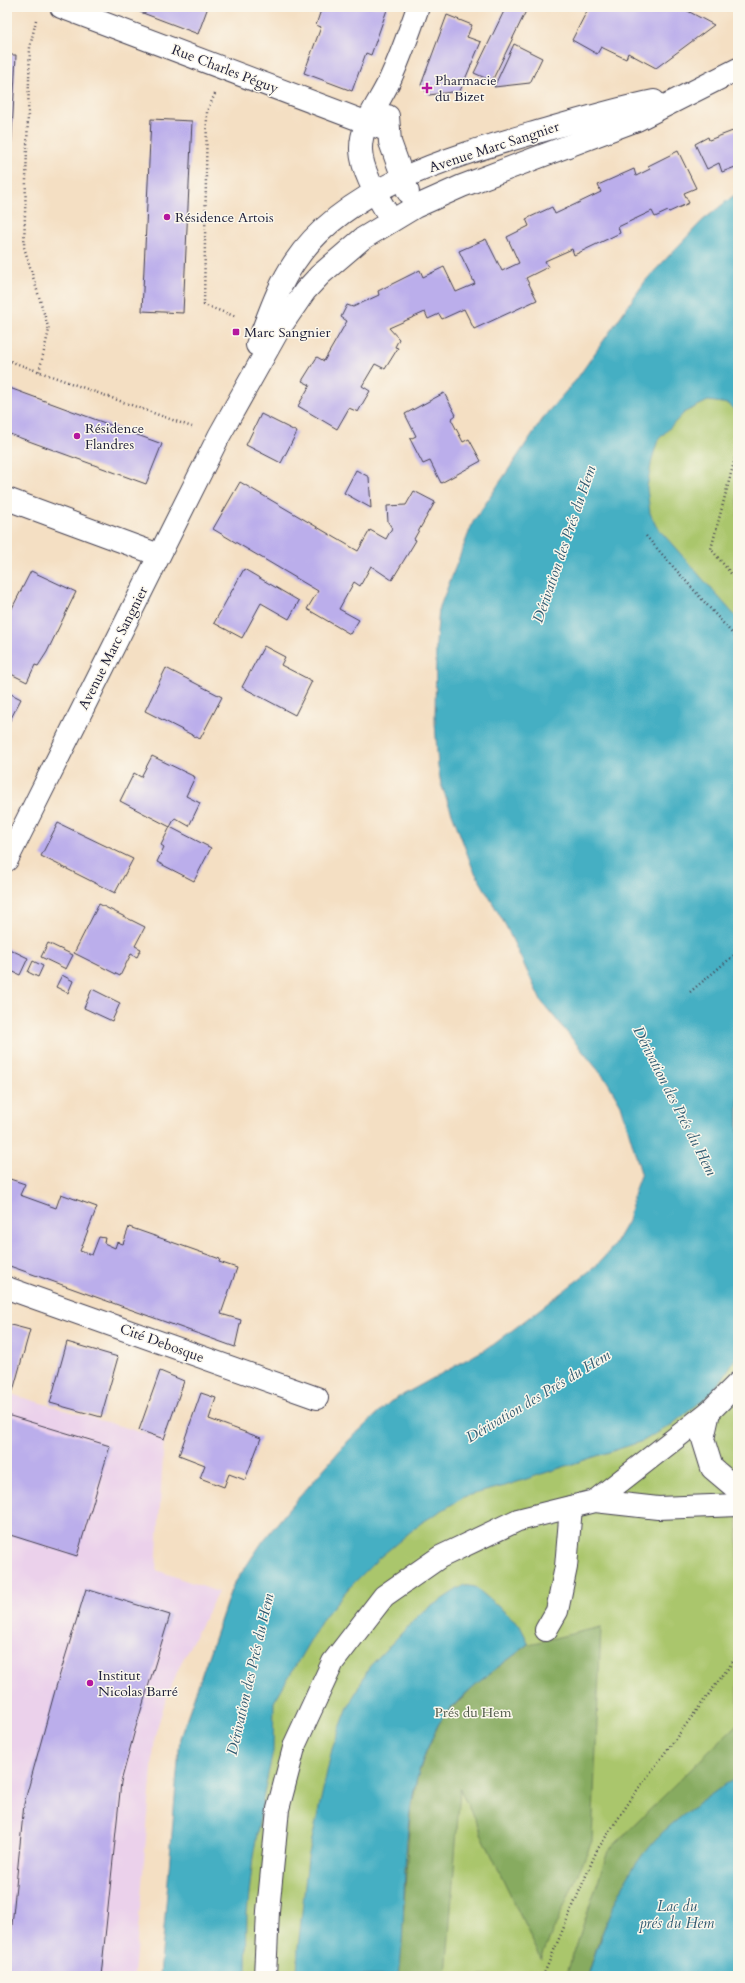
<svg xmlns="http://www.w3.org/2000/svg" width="745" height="1983" font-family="Cardo,serif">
<rect width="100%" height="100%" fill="#fbf7ec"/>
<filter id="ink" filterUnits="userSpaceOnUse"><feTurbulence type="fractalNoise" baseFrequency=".025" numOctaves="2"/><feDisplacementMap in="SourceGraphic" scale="8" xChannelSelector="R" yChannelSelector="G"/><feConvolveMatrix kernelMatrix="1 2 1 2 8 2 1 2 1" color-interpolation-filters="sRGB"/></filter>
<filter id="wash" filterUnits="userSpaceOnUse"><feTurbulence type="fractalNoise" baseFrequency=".012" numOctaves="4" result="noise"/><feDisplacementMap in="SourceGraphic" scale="16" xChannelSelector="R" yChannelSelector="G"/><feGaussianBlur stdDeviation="0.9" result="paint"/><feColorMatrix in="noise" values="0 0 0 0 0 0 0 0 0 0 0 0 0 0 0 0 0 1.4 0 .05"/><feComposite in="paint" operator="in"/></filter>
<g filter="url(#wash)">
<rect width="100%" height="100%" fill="#f4dfc3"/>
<!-- built -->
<path fill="#ebd1eb" d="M7 1393 164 1439 156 1570 218 1592 180 1665 165 1702 155 1735 134 1976H7Z"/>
<!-- green -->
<path fill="#aac66c" stroke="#667454" d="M738 199V1976H167L175 1867 180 1738 232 1587 390 1402 520 1335 621 1256 650 1198 627 1096 483 858Z"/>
<!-- forest -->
<g fill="#87ab60" stroke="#54664e">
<path d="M601 1627 592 1841 541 1959 460 1789 446 1976H399L410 1816 417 1778 426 1752 441 1719 477 1683 529 1644Z"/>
<path d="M738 1723V1775L663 1832 600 1936 588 1976H566L608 1851Z"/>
</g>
<!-- water -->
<g fill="#45afc3" stroke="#34687f">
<path d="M738 192V415L729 404 708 401 685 412 658 440 652 459 647 488 650 513 656 526 738 619V1354L723 1378 707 1397 671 1425 643 1441 505 1486 466 1496 421 1523 379 1558 347 1590 324 1617 274 1702 273 1752 265 1788 253 1857 247 1913 246 1976H160L180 1738 232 1587 263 1541 288 1510 348 1441 390 1402 493 1345 596 1266 613 1247 628 1221 635 1189 641 1173 621 1105 607 1081 541 1001 506 926 473 869 441 784 438 767 435 722 436 643 439 609 473 522 546 414 576 380 646 280 702 221Z"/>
<path d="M464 1585 475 1587 519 1624 529 1644C500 1666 465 1689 442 1719 437 1725 434 1734 431 1740 396 1813 409 1899 399 1976H297L298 1948 308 1858 332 1749 348 1707 370 1666 421 1613Z"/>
<path d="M738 1775V1976H588C603 1927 624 1868 663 1832 686 1811 713 1794 738 1775Z"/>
</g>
<g id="blocks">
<!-- building -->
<g fill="#bbaeeb">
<path d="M127 7H208L198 34Z"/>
<path d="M322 7H388L371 55 366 53 352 91 304 73 321 27 316 25Z"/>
<path d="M506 7H519L526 11 492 81 474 73Z"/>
<path d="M589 7H597L604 10 605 7H685L684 9 714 25 656 68 628 53 626 59 601 47 597 54 572 40Z"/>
<path d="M447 15 472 25 467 37 481 42 460 91 429 95 421 85Z"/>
<path d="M514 44 542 58 530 83 494 87Z"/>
<path d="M7 55H16L8 211H7Z"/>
<path d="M151 119 192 121 183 313 142 311Z"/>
<path d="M738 129V166L722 172 719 163 707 169 695 144 708 137 709 140Z"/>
<path d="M678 151 696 188 684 193 689 203 669 212 668 211 655 217 652 211 618 227 620 233 574 255 572 249 545 261 548 267 526 278 537 300 474 329 464 309 442 319 439 314 428 319 425 312 389 328 399 339 395 347 398 348 385 369 375 364 362 386 370 391 364 401 358 412 349 408 337 429 298 406 310 385 302 381 317 357 324 361 347 321 341 317 347 305 353 307 379 295 378 291 420 270 423 277 444 267 456 292 475 284 459 251 486 239 502 271 519 263 507 237 529 226 526 219 552 207 555 214 601 192 598 185 634 169 636 176 650 169 648 166Z"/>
<path d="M7 387 162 444 146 484 7 433Z"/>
<path d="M444 393 456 415 451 419 463 442 469 439 481 461 441 483 430 461 423 464 410 439 416 436 405 414Z"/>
<path d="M261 414 297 432 281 463 246 445Z"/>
<path d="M356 470 369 477 371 508 344 493Z"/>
<path d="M240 482 358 551 370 530 386 539 392 528 388 522 387 506 406 505 414 491 435 502 414 539 416 540 415 542 392 580 371 566 360 586 354 582 339 609 359 620 350 634 307 609 318 591 213 529Z"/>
<path d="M244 569 299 601 289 619 261 603 242 638 214 623Z"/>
<path d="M31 571 76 592 47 652 38 666 35 665 27 682 7 672V618Z"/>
<path d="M264 646 285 657 281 665 312 681 295 715 242 687Z"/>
<path d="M166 668 222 697 200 739 145 711Z"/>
<path d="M7 692 21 699 7 726Z"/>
<path d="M152 756 195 777 186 796 200 803 189 826 175 818 170 827 120 801 134 773 141 777Z"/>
<path d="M58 823 133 859 115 893 41 856Z"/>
<path d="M170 827 211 848 194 881 157 862 164 847 161 845Z"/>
<path d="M99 904 145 927 135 946 141 949 137 957 131 954 120 976 74 953Z"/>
<path d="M48 943 73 955 66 969 41 957Z"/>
<path d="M7 948 28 958 20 975 7 969Z"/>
<path d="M33 961 43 966 38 977 28 972Z"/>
<path d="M62 975 73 981 68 993 56 987Z"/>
<path d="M92 989 120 1003 112 1021 84 1008Z"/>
<path d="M7 1178 25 1184 20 1195 56 1208 61 1194 97 1207 80 1251 92 1255 99 1237 105 1238 104 1243 115 1248 117 1242 123 1244 129 1227 220 1259 219 1262 237 1268 221 1314 241 1320 235 1347 7 1265Z"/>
<path d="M7 1324 30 1330 13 1391 7 1389Z"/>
<path d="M67 1342 118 1357 101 1417 50 1403Z"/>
<path d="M160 1371 184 1381 164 1439 139 1430Z"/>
<path d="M201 1393 216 1398 209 1419 261 1438 245 1480 229 1474 224 1487 200 1478 205 1465 179 1455Z"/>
<path d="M7 1415 110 1446 77 1556 7 1534Z"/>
<path d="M86 1589 170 1615 135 1730 121 1782 101 1976H7L24 1804 56 1687Z"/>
</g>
</g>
</g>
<g filter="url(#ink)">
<use href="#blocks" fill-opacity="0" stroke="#423e4f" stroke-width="1"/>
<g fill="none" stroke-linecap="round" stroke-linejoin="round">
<defs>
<g id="minor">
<path d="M61 7 389 131"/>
<path d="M388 116 390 142 408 192"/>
<path d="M391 220C380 200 362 174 361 150 360 123 382 100 392 75 402 53 410 30 418 7"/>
<path d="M257 345C268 318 277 288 294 263 345 186 454 156 537 132 576 121 615 109 654 101"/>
<path d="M7 499 159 555"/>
<path d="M7 860 219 436 279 329 305 291 320 275 362 239 415 207 462 186 637 120 738 69"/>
<path d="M7 1288 317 1398"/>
<path d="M709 1412 703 1439 712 1468 738 1490"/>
<path d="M595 1501 709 1412 738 1383"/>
<path d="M546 1630 557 1611 566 1567 571 1507"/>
<path d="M265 1976 268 1911 278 1809 295 1744 333 1662 384 1596 440 1557 518 1520 595 1501 658 1508 738 1505"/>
</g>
</defs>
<!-- minor casing -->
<use href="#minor" stroke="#423e4f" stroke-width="24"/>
<!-- path -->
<g stroke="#423e4f" stroke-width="2.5" stroke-dasharray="1 3" stroke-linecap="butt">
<path d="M36 20 30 47 24 247 49 330 39 372"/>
<path d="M215 94 207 111 204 305 237 317"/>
<path d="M7 360 192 427"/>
<path d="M735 394 738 397"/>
<path d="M738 447 711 549 738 582"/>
<path d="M646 536 738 640"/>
<path d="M690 992 738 952"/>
<path d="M543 1976 597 1850 638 1789 738 1655"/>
</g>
<!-- minor -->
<use href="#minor" stroke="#fff" stroke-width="22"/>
</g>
</g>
<!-- markers -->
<g fill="#b5179e" stroke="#fbf7ec" stroke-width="1.5">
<path d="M425 82h4v4h4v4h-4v4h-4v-4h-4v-4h4z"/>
<circle cx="167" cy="217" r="4"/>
<rect x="232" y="328" width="8" height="8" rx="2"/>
<circle cx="77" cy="436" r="4"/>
<circle cx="90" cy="1683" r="4"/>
</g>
<g text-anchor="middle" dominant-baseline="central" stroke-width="3" stroke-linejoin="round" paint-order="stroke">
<!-- street labels -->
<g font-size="14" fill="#22223b" stroke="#fbf7ec">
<text transform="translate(225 69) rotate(21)">Rue Charles Péguy</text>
<text transform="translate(494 147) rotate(-18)">Avenue Marc Sangnier</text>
<text transform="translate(113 648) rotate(-63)">Avenue Marc Sangnier</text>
<text transform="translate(162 1343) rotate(20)">Cité Debosque</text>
</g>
<!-- poi labels -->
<g font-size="14" fill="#22223b" stroke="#fbf7ec" text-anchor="start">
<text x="435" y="80">Pharmacie<tspan x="435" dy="16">du Bizet</tspan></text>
<text x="175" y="217">Résidence Artois</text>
<text x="244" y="332">Marc Sangnier</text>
<text x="85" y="428">Résidence<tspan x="85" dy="16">Flandres</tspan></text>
<text x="98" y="1675">Institut<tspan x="98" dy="16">Nicolas Barré</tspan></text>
</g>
<!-- park labels -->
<g font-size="14" fill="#525b4c" stroke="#fbf7ec">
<text x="473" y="1712">Prés du Hem</text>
</g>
<!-- water labels -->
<g font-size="15" font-style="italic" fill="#305a71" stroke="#fbf7ec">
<text transform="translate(564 544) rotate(-71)">Dérivation des Prés du Hem</text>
<text transform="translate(675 1101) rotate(63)">Dérivation des Prés du Hem</text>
<text transform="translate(538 1396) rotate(-31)">Dérivation des Prés du Hem</text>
<text transform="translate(250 1674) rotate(-77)">Dérivation des Prés du Hem</text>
<text x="677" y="1906">Lac du<tspan x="677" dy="17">prés du Hem</tspan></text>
</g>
</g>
<!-- margin -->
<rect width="745" height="1983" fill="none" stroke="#fbf7ec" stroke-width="24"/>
</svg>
